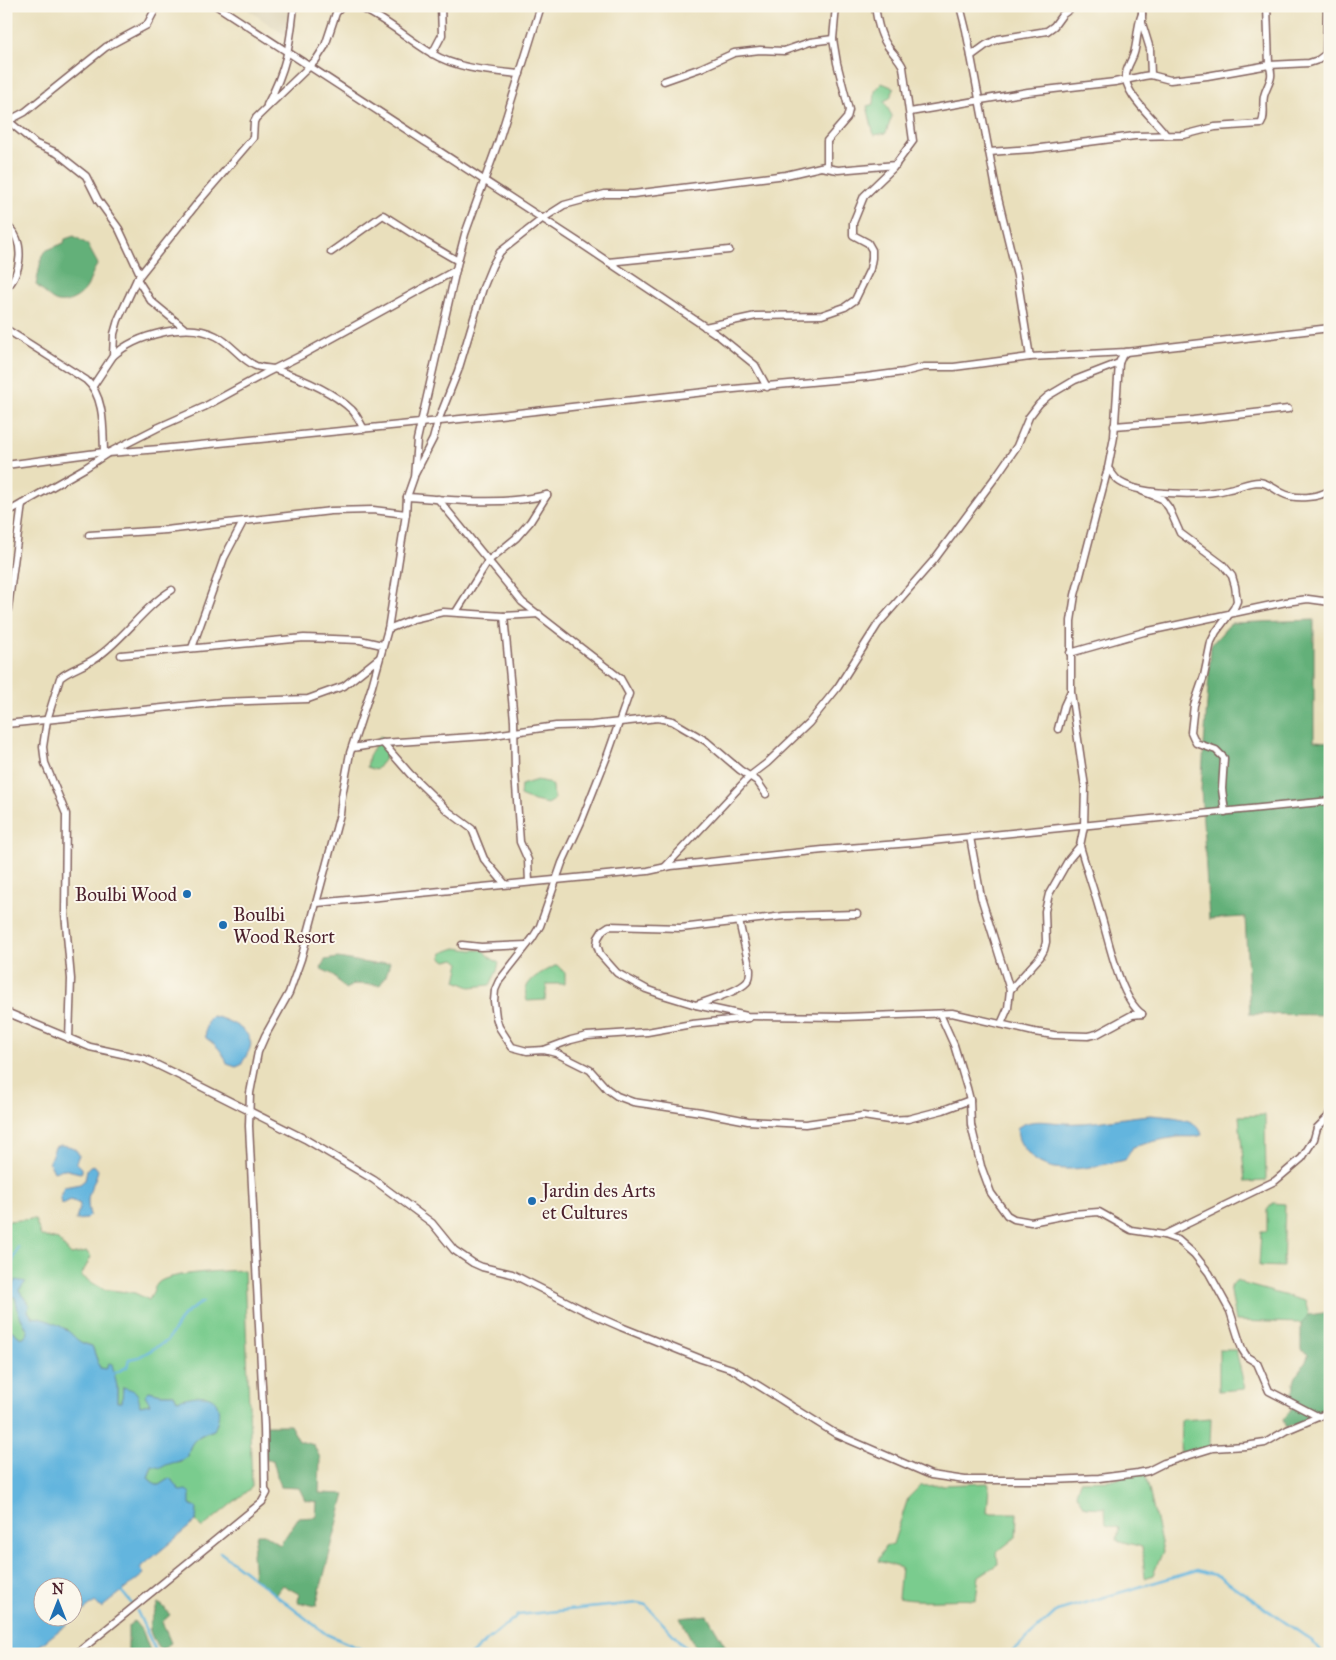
<svg xmlns="http://www.w3.org/2000/svg" width="1336" height="1660" font-family="'IM FELL Great Primer',serif">
<rect width="100%" height="100%" fill="#fbf7ec"/>
<filter id="ink" filterUnits="userSpaceOnUse"><feTurbulence type="fractalNoise" baseFrequency=".02" numOctaves="2"/><feDisplacementMap in="SourceGraphic" scale="10" xChannelSelector="R" yChannelSelector="G"/><feConvolveMatrix kernelMatrix="1 2 1 2 8 2 1 2 1" color-interpolation-filters="sRGB"/></filter>
<filter id="wash" filterUnits="userSpaceOnUse"><feTurbulence type="fractalNoise" baseFrequency=".0096" numOctaves="4" result="noise"/><feDisplacementMap in="SourceGraphic" scale="20" xChannelSelector="R" yChannelSelector="G"/><feGaussianBlur stdDeviation="1.12" result="paint"/><feColorMatrix in="noise" values="0 0 0 0 0 0 0 0 0 0 0 0 0 0 0 0 0 1.4 0 .05"/><feComposite in="paint" operator="in"/></filter>
<g filter="url(#wash)">
<rect width="100%" height="100%" fill="#e9dfbc"/>
<!-- built -->
<path fill="#dad0b1" d="M243 6H289V38L263 20Z"/>
<!-- green -->
<g fill="#7acc8e" stroke="#62765c">
<path d="M882 83 894 88 890 98 884 101 892 116 886 133 874 135 867 106 874 104 875 91Z"/>
<path d="M380 736 390 743 384 760 376 770 367 767 369 756Z"/>
<path d="M537 780 546 782 553 786 554 800 548 804C539 802 528 800 520 796L521 785Z"/>
<path d="M456 948 472 950H483L488 956 499 963 497 971 490 985 470 987 456 981 460 963 455 959 446 961 441 957 442 953Z"/>
<path d="M557 965 565 973V984H547L545 1000 527 1001C526 997 525 993 526 989 529 977 547 970 557 965Z"/>
<path d="M1265 1115 1266 1181 1245 1182 1239 1116Z"/>
<path d="M1273 1203 1285 1204 1283 1267 1259 1266 1261 1231H1267V1210Z"/>
<path d="M35 1219 41 1236 58 1240 71 1255 87 1252 91 1257 81 1276 103 1289 135 1293 149 1300C152 1295 154 1287 158 1283 169 1272 227 1271 244 1270L252 1487 202 1528 196 1521 195 1506 190 1504 170 1478 159 1485H156L148 1478 152 1466 182 1461 188 1456C189 1440 200 1435 214 1430L207 1396 177 1400 174 1394H161L149 1391 150 1404 140 1406 123 1387 122 1403 117 1402V1386L106 1369 100 1368 92 1346 77 1341 66 1329 32 1317 28 1311 29 1305 19 1290 25 1282 6 1289V1221Z"/>
<path d="M1237 1280 1244 1284 1305 1301 1309 1315 1301 1323 1236 1321 1230 1286Z"/>
<path d="M9 1296H15L19 1314 28 1331 27 1335 21 1338 6 1326V1297Z"/>
<path d="M1219 1350H1236L1245 1389 1219 1391Z"/>
<path d="M1211 1418 1210 1446 1180 1456 1181 1420Z"/>
<path d="M1145 1472 1163 1551 1153 1575 1145 1578 1142 1547 1117 1540 1119 1528 1106 1525 1105 1508 1085 1507 1076 1493 1080 1481 1113 1480Z"/>
<path d="M988 1483 989 1486 987 1513H1017L1016 1537 997 1552 998 1564 979 1576 976 1600C950 1598 924 1603 898 1598L901 1568 878 1561 885 1547 893 1544 908 1498 920 1486Z"/>
</g>
<!-- forest -->
<g fill="#63b079" stroke="#566852">
<path d="M74 236 87 244 98 264C92 272 92 276 88 285 83 296 66 306 55 301 48 298 42 289 36 285L42 255 47 250 64 243 65 239Z"/>
<path d="M1314 620V741L1330 742V1015L1250 1014 1245 917 1209 919 1201 789 1211 645 1231 623Z"/>
<path d="M338 958 373 964 390 962 386 976 380 985 355 984 345 989 332 974 321 969 325 960Z"/>
<path d="M1330 1312V1410L1286 1428 1283 1420 1293 1407 1291 1395C1295 1389 1293 1386 1295 1379 1298 1370 1307 1365 1308 1354L1301 1350V1323L1309 1315Z"/>
<path d="M265 1425H290L299 1441 314 1445 320 1458 319 1493 345 1494 316 1606 298 1602 299 1594 283 1585 275 1595 254 1579 252 1554 257 1534H264L280 1545 298 1518 316 1517 317 1502 305 1500 299 1488 280 1487 273 1460H266Z"/>
<path d="M158 1603 163 1606 170 1615 162 1622 171 1643 162 1649 158 1648C144 1623 150 1627 158 1603Z"/>
<path d="M707 1615 730 1654H699L680 1618Z"/>
<path d="M134 1621 143 1632 151 1654H131L128 1650V1626Z"/>
</g>
<!-- water -->
<g fill="#63b5de" stroke="#566a84" fill-rule="evenodd">
<path d="M212 1016C224 1018 256 1031 250 1048 248 1054 244 1059 241 1065L236 1067 227 1064C223 1051 217 1046 206 1038 205 1030 205 1022 212 1016Z"/>
<path d="M1151 1115C1167 1117 1198 1116 1202 1135 1194 1138 1186 1136 1177 1137 1162 1139 1147 1143 1133 1147L1125 1160C1096 1166 1049 1180 1028 1153 1020 1143 1018 1141 1017 1128 1030 1118 1046 1122 1062 1123 1092 1125 1121 1117 1151 1115Z"/>
<path d="M60 1145C69 1146 75 1146 79 1155L76 1162 82 1168V1172L80 1173 63 1169 54 1172 49 1162 55 1147Z"/>
<path d="M94 1165 98 1170C93 1190 84 1192 90 1215L86 1219 76 1220 80 1204 71 1200 61 1204 60 1198 64 1187 80 1184 85 1180 87 1169 90 1166Z"/>
<path d="M16 1280 26 1282 19 1290 29 1305 28 1311 32 1317C43 1318 56 1323 65 1329 77 1337 75 1342 92 1346L100 1368 106 1369 109 1363 112 1364 117 1386V1402H122L123 1387C137 1391 138 1391 140 1406L150 1404 145 1395 149 1391 161 1394H174L177 1400C186 1398 196 1395 204 1396 223 1397 220 1419 214 1430 200 1434 189 1441 188 1456 179 1464 171 1461 161 1468L152 1466 148 1478 156 1485H159L170 1478 180 1491 186 1490 190 1493V1504L197 1508 196 1521 140 1568 144 1574 101 1608 95 1602 29 1654H6V1326L21 1338 27 1335 28 1331 19 1314 15 1297H6V1289H10ZM42 1588H72V1618H42Z"/>
</g>
<g fill="none" stroke-linecap="round" stroke-linejoin="round">
<!-- stream -->
<g stroke="#63b5de" stroke-width="2.5">
<path d="M6 1279 18 1247"/>
<path d="M115 1373 127 1367 129 1359 139 1357 167 1341 183 1316 190 1310 203 1302"/>
<path d="M220 1552 326 1634 372 1654"/>
<path d="M122 1592 132 1604"/>
<path d="M137 1611 157 1654"/>
<path d="M471 1654 518 1615 638 1603 646 1605 691 1654"/>
<path d="M1010 1654 1057 1611 1197 1570 1219 1576 1312 1641 1323 1654"/>
</g>
</g>
</g>
<g filter="url(#ink)">
<g fill="none" stroke-linecap="round" stroke-linejoin="round">
<defs>
<g id="minor">
<path d="M217 6 580 243 719 336 755 365 767 387"/>
<path d="M357 6C385 18 406 38 431 53 457 69 491 71 520 74"/>
<path d="M960 6 966 30 997 194 1017 276 1030 357"/>
<path d="M1142 6V23L1150 49 1151 75"/>
<path d="M1142 14C1137 26 1138 36 1135 49 1134 58 1127 65 1126 74 1123 94 1155 119 1166 135"/>
<path d="M432 54 442 35 441 6"/>
<path d="M971 56 986 45 998 39 1047 31 1054 26 1062 15 1074 6"/>
<path d="M664 81 701 68 734 53 760 50 784 51 810 42 833 39"/>
<path d="M267 105C286 70 290 46 294 6"/>
<path d="M910 112 1028 92 1115 82 1144 76 1151 75 1170 80 1207 76 1269 65 1309 63 1318 60 1326 54 1327 6"/>
<path d="M6 119 36 144 57 153 86 176 98 200 119 229 140 274"/>
<path d="M6 122 25 112 106 47 147 25 157 6"/>
<path d="M989 152 1033 149 1135 136 1184 135 1215 127 1261 124C1266 117 1262 105 1264 96 1267 84 1275 78 1269 65L1267 6"/>
<path d="M821 167 838 170 896 165"/>
<path d="M6 226C26 237 22 275 6 288"/>
<path d="M331 252 383 215 427 243 458 261"/>
<path d="M608 262 729 250"/>
<path d="M137 279 151 301 185 329"/>
<path d="M705 327 756 316 822 315 845 307 855 300 870 269 872 258V250L868 243 853 235V223L864 196 893 168 913 141 903 67C899 58 892 53 887 45 879 33 877 19 875 6"/>
<path d="M6 329 86 380C105 396 103 429 104 452L108 453 160 449 500 415 723 390 866 377 904 372 924 367H954L1030 357 1126 352 1330 328"/>
<path d="M1126 352 1122 356 1119 363 1114 437 1108 468C1112 473 1115 479 1120 482 1142 496 1205 496 1229 489 1240 487 1248 482 1259 482 1269 483 1274 489 1282 493 1295 500 1319 498 1330 490"/>
<path d="M113 356C136 335 187 321 216 336 231 343 241 360 256 366 262 368 268 368 274 369 301 378 331 390 352 410 357 415 360 423 364 429"/>
<path d="M93 386 113 356 114 334 118 320 137 279 199 201 253 138 254 122 256 118 316 60 325 46 336 13 342 6"/>
<path d="M1114 426 1193 420 1288 409"/>
<path d="M6 465 104 452"/>
<path d="M1108 468 1075 595 1071 621V692L1085 787 1084 826 1080 846C1086 868 1094 890 1100 912 1109 940 1119 997 1142 1014"/>
<path d="M415 474 433 439 438 421 458 371 483 288 492 266 500 252 542 219 564 205 605 194H633L786 175 825 166 827 164V141L847 118 849 110 837 63 833 39 836 6"/>
<path d="M1142 491 1162 499 1169 508 1180 533 1223 565 1232 576 1235 586 1237 601 1234 608 1216 632 1211 642 1204 676 1194 705 1191 732 1196 743 1216 750 1224 758 1222 789 1225 812"/>
<path d="M407 497C454 500 500 506 547 495"/>
<path d="M438 499 522 602 620 678 629 694 608 754 581 822 562 863 540 926 532 939 499 981 495 990 494 1001 496 1017 499 1027 512 1047 527 1051 544 1050 556 1053 590 1070 607 1089 617 1096 633 1102 701 1112 748 1121 805 1124 863 1116 889 1120 908 1119 943 1110 970 1100"/>
<path d="M6 513 85 468 108 453 157 428 204 407 266 373 300 356 456 270"/>
<path d="M89 535 166 530 331 511 373 510 406 514"/>
<path d="M456 612 488 561 516 538 530 522 547 495"/>
<path d="M504 616 514 720 515 772 520 842 528 860 529 882"/>
<path d="M6 623 22 504"/>
<path d="M388 629 413 619 443 612 504 616 539 614"/>
<path d="M192 648 224 558 243 522"/>
<path d="M1070 653 1144 632 1286 602 1308 599 1330 602"/>
<path d="M121 655 304 638 360 640 382 645"/>
<path d="M6 724 221 702 308 699 344 686 379 658"/>
<path d="M1058 729 1064 706 1070 693"/>
<path d="M383 743 410 774 448 811 472 829 484 859 505 884"/>
<path d="M352 748 383 743 487 736 556 726 592 725 658 718 672 721 706 741 740 770 757 781 766 794"/>
<path d="M970 837 981 897 1010 990"/>
<path d="M665 867 750 776 767 763 809 723 838 687 878 624 934 560 997 475 1017 446 1029 417 1039 404 1048 396 1075 380 1119 363"/>
<path d="M317 903 648 871 671 866 823 850 911 843 1330 801"/>
<path d="M857 914 784 916 681 928 609 926 603 930 598 938 597 945 600 954 617 973 646 989 663 995 696 1005 747 1016 844 1017 952 1013 1034 1032 1054 1035 1088 1036 1097 1034 1132 1015 1142 1014"/>
<path d="M462 945 481 947 527 945"/>
<path d="M696 1005C709 1000 738 992 747 982 750 978 750 975 750 970L739 921"/>
<path d="M6 1012 90 1047 145 1059 182 1077 305 1139 374 1180 432 1223 454 1250 473 1263 482 1267 512 1274 589 1313 621 1327 701 1359 732 1369 836 1434 931 1475 965 1480H1052L1099 1478 1138 1473 1148 1471 1164 1463 1213 1448 1245 1446 1265 1443 1287 1430 1330 1412"/>
<path d="M940 1014 954 1045 967 1088 970 1100 971 1125 981 1166 991 1193 1007 1215 1014 1219 1031 1222 1072 1214 1099 1212 1131 1230 1164 1235 1178 1240 1194 1254 1209 1273 1230 1311 1242 1349 1247 1357 1257 1363 1269 1391 1319 1417"/>
<path d="M1001 1024 1008 1008 1010 990 1040 957 1044 950 1046 942 1045 911 1049 894 1069 859 1080 846"/>
<path d="M69 1039 71 979 65 913 66 814 45 763 43 747 47 720 60 678C70 669 88 665 100 655 126 636 144 607 172 590"/>
<path d="M544 1050 571 1040 587 1036 647 1032 692 1024 749 1018"/>
<path d="M1164 1235 1275 1181 1302 1158 1314 1139 1317 1128 1328 1117 1330 1112"/>
<path d="M76 1654 262 1502 267 1493 265 1490 264 1426 249 1126 250 1093 258 1052 265 1036 289 993 301 959 340 814 342 796 350 753 372 686 388 629 406 514 407 497 414 477 417 440 458 261 465 234 499 140 541 6"/>
</g>
</defs>
<!-- minor casing -->
<use href="#minor" stroke="#82625e" stroke-width="9"/>
<!-- minor -->
<use href="#minor" stroke="#fff" stroke-width="6"/>
</g>
</g>
<!-- markers -->
<g fill="#1f6fb2" stroke="#fbf7ec" stroke-width="2">
<circle cx="187" cy="894" r="5"/>
<circle cx="223" cy="925" r="5"/>
<circle cx="532" cy="1201" r="5"/>
</g>
<g text-anchor="middle" dominant-baseline="central" stroke-width="4" stroke-linejoin="round" paint-order="stroke">
<!-- poi labels -->
<g font-size="19" fill="#4a1f2b" stroke="#fbf7ec" text-anchor="start">
<text x="177" y="894" text-anchor="end">Boulbi Wood</text>
<text x="233" y="914">Boulbi<tspan x="233" dy="22">Wood Resort</tspan></text>
<text x="542" y="1190">Jardin des Arts<tspan x="542" dy="22">et Cultures</tspan></text>
</g>
</g>
<!-- margin -->
<rect width="1336" height="1660" fill="none" stroke="#fbf7ec" stroke-width="25"/>
<!-- north arrow -->
<g transform="translate(58 1602)"><circle r="24" fill="#fbf7ec" stroke="#b4a19f"/>
<path d="M0-4L9 19L0 12L-9 19Z" fill="#1f6fb2"/>
<text y="-8" font-size="14" font-weight="bold" text-anchor="middle" fill="#4a1f2b">N</text>
</g>
</svg>
